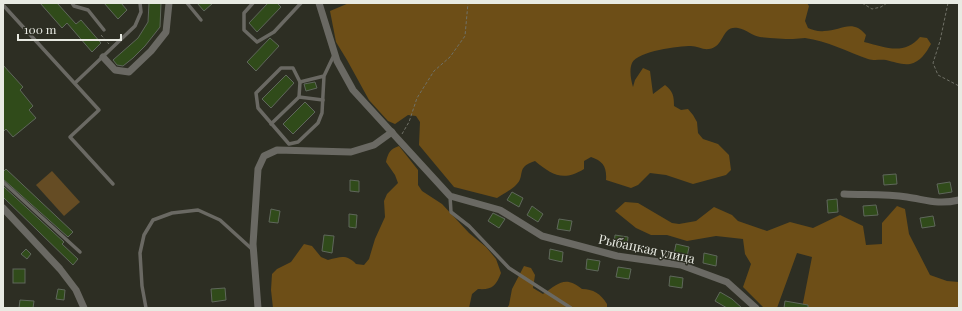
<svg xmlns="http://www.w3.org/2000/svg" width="962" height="311" font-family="'Playfair Display',serif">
<rect width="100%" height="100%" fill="#2d2e23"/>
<!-- green -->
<path fill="#654c24" d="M52 171 80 202 64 216 36 185Z"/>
<!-- forest -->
<g fill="#6d4e17">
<path d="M349 3H807L809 6 805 21 808 28C813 30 819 32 824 31 841 31 852 18 866 35L864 42C885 47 904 56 920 37L927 38 931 44C926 53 920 62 910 64 901 65 895 62 886 60 880 59 875 61 868 59 848 52 827 41 805 38 801 38 797 39 793 39 783 39 771 38 760 37 752 36 746 29 738 28 721 25 725 47 709 49 703 50 697 46 691 46 679 46 638 51 632 63 629 70 631 80 633 87L635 80 643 68 650 71 653 94 665 85C673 91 674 96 674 106L681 110 688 109 693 115 697 122 698 133 703 139 718 144 729 155 731 170 726 175 693 184 666 175 650 173 638 185 631 188 606 180C607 167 603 161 591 157L584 161V169C563 182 552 175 535 161 515 167 526 176 516 185 511 190 503 194 497 198L454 187 419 145 420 122 416 116 408 115 395 124 388 121 369 100 347 60 336 42 330 11Z"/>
<path d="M399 146 418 170V185L422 191 442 204 469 233 486 247 496 259 501 273C496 286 492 290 478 289L472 294 469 308H273L271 290 272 274 277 269 291 262 304 244 312 246 321 257 328 260C341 257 346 254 356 264L364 265 369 259 375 239 385 217 384 201 387 194 398 183 395 175 386 162C388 153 390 149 399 146Z"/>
<path d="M625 202 638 203 672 223 679 224 696 221 714 207 732 215 738 221 767 231 790 222 813 228 840 215 863 226 866 245 882 244V223L897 206 905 209 909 234 930 275 947 281 959 282V308H802L812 257 797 253 777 308 763 307 743 287 751 264 745 254 743 239 716 236 687 241 667 235H651L636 228 615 211Z"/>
<path d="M524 266 531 268 535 275 533 288 543 294C558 284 565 275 582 289 593 289 601 294 607 304V308H507L509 305 512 289Z"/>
</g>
<!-- building -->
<g fill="#304b1a" stroke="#5f675b">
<path d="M40 3H57L76 24 81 20 101 43 92 52 67 23 62 28Z"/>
<path d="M104 3H121L127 10 118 19Z"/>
<path d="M149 3H161L160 27 145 46 133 58 123 66 117 65 113 60 138 38 148 22Z"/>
<path d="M197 3H213L204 11Z"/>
<path d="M268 3H277L281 7 257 32 249 23Z"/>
<path d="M270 38 279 46 256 71 247 62Z"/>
<path d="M3 65 23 87 20 90 33 106 29 110 36 118 13 137 6 129 3 132Z"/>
<path d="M286 75 294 83 271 108 262 99Z"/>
<path d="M315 82 317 88 306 91 304 84Z"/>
<path d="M305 102 315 112 293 134 283 124Z"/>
<path d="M6 169 73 232 68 237 3 179V172Z"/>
<path d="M896 174 897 184 884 185 883 175Z"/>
<path d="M350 180 359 181V192L350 191Z"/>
<path d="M950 182 952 192 939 194 937 184Z"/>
<path d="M3 186 64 242 62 244 78 259 73 265 3 197Z"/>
<path d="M512 192 523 198 519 207 507 200Z"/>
<path d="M837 199 838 212 828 213 827 200Z"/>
<path d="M876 205 878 215 864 216 863 206Z"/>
<path d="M532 206 543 214 538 222 527 215Z"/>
<path d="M271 209 280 211 278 223 269 222Z"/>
<path d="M493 213 505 219 499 228 488 221Z"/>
<path d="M349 214 357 215 356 228 349 227Z"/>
<path d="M933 216 935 226 922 228 920 218Z"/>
<path d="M559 219 572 221 570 231 557 229Z"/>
<path d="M324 235 334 236 332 253 322 251Z"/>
<path d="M615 235 628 237 627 247 614 245Z"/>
<path d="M676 244 689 247 687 257 674 254Z"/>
<path d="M26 249 31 254 27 259 21 254Z"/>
<path d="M550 249 563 252 562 262 549 259Z"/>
<path d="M704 253 717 256 716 266 703 263Z"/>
<path d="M587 259 600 261 598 271 586 269Z"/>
<path d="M618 267 631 269 629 279 616 277Z"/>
<rect x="13" y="269" width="12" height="14"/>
<path d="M670 276 683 278 682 288 669 286Z"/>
<path d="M225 288 226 300 212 302 211 289Z"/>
<path d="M58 289 65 290 64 300 56 299Z"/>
<path d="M720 292 732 299 742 308H727L715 301Z"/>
<path d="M20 300 34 301 33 308H19Z"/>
<path d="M785 301 808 305V308H784Z"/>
</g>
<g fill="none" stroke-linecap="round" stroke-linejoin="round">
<!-- path -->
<g stroke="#707167" stroke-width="1" stroke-dasharray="3 2" stroke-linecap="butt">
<path d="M862 3 872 9 881 7 887 3"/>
<path d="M948 3 940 41 933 63 938 75 959 86"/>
<path d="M101 35 109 44"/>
<path d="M402 134 409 122 417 98 434 71 450 57 465 36 468 3"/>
</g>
<!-- service -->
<g stroke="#6a6963" stroke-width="3.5">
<path d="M72 3 74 6 88 10 104 30"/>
<path d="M187 3 201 20"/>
<path d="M253 3 244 13V30L257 42 274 32 301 3"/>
<path d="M3 5 99 110 70 137 113 184"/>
<path d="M324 76 300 82 293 68H281L256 93 258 108 289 144 298 142 318 123 322 113 324 76 334 55"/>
<path d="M75 83 135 26 141 12 140 3"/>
<path d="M299 97 323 100"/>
<path d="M271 124 299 97 300 82"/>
<path d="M3 182 80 252"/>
<path d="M450 196 451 212 469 226 509 268 571 308"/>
<path d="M146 308 142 286 140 253 144 235 153 220 172 213 198 210 220 220 253 250"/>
</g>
<!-- minor -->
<g stroke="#6a6963" stroke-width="7">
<path d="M319 3 337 61 353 90 450 196 500 210 542 236 617 256 681 265 727 282 756 308"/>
<path d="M103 57 115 70 129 72 151 51 166 32 169 3"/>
<path d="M844 194C865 195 886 194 907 197 927 200 938 205 959 200"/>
<path d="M3 208 60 269 76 290 84 308"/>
<path d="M258 308 253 244 258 169 264 156 277 150 351 152 374 145 392 132"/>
</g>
</g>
<g text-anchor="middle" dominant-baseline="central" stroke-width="3" stroke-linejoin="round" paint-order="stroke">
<!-- street labels -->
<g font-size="13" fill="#e8eae2" stroke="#2d2e23">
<text transform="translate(647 248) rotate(12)">Рыбацкая улица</text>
</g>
</g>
<!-- border -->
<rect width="962" height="311" fill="none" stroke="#e8eae2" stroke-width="8"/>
<!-- scale -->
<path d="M18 34v6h103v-6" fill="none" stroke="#e8eae2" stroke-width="2"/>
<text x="24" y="34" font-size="12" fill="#e8eae2" stroke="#2d2e23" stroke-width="3" paint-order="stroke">100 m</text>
</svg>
